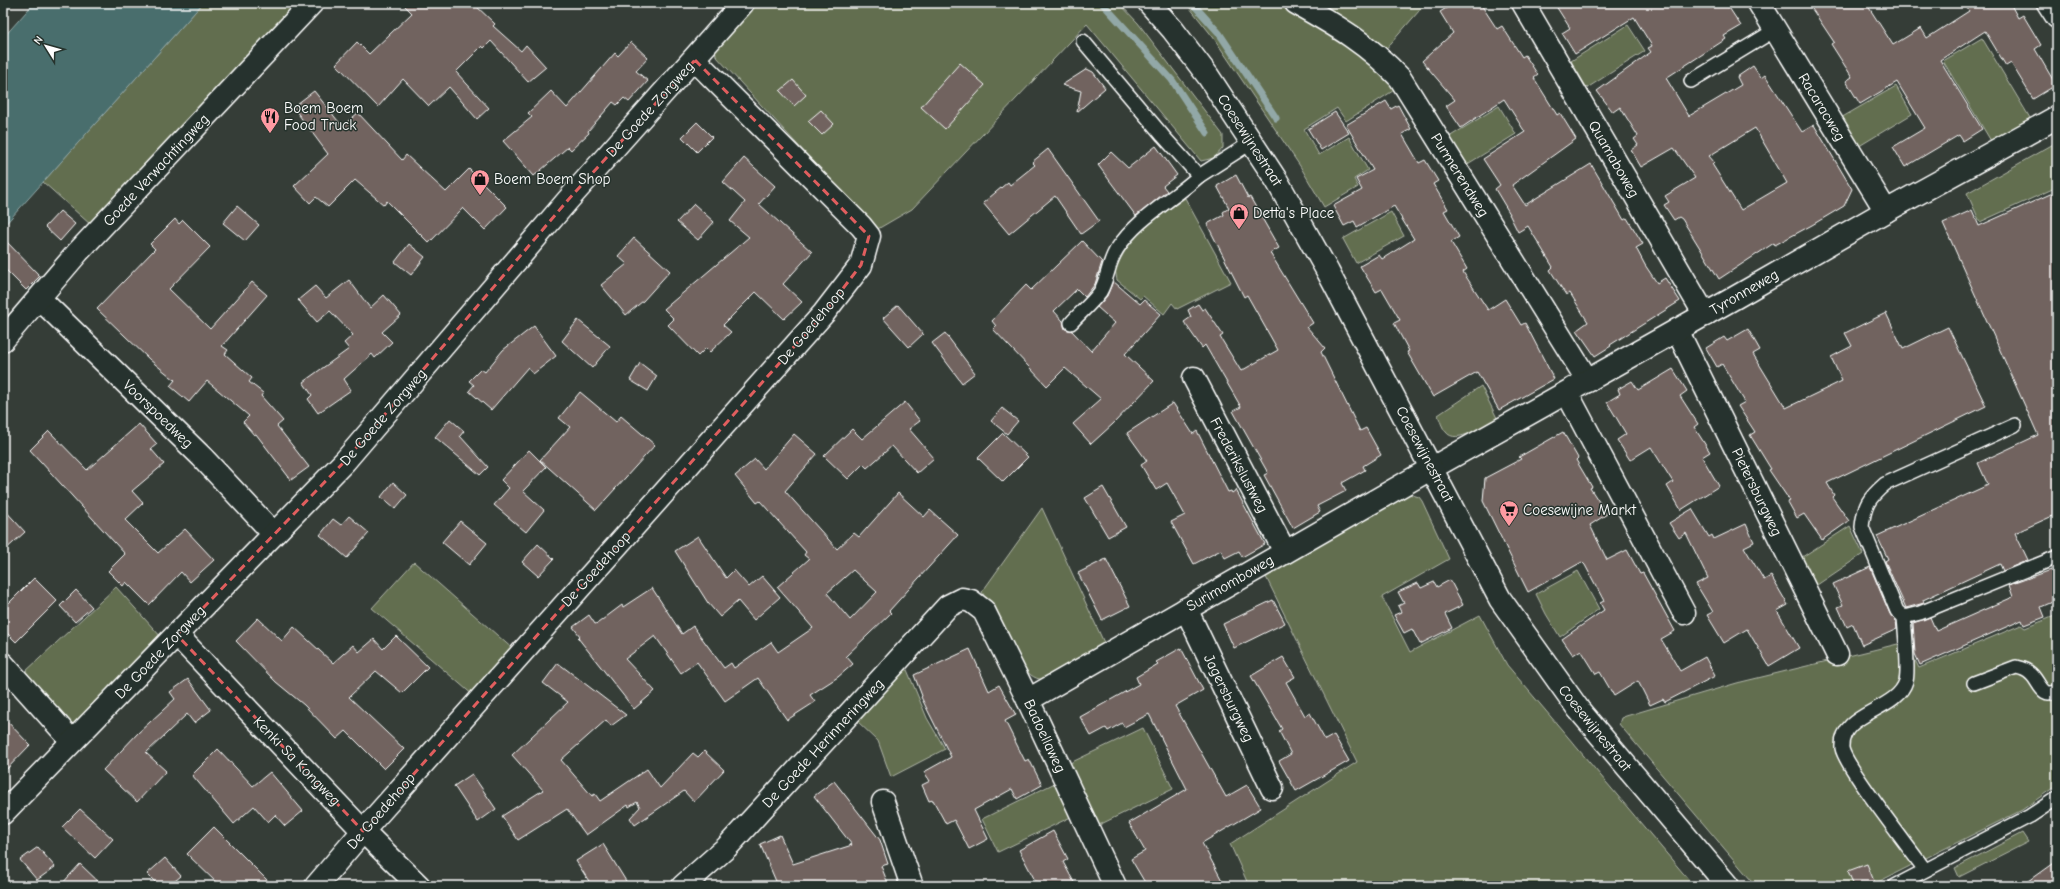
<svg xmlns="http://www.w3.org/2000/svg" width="2060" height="889" font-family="'Comic Neue',sans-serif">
<rect width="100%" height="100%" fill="#353d37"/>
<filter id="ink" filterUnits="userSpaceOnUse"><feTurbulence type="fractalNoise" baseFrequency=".025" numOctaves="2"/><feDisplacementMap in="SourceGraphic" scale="8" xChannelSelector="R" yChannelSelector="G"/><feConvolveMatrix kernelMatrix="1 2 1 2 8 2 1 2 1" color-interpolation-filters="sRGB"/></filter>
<g filter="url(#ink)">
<!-- green -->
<g fill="#626e50" stroke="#b0b6a8">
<path d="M203 3H302L91 225 43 182Z"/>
<path d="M750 3H1119L1138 23 1223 135V148L1214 158 1201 161 1087 24 912 209 876 230 716 56 715 47Z"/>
<path d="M1186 3H1278L1369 59 1396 89 1346 121 1337 108 1304 129 1319 155 1349 137 1368 170 1354 179 1358 187 1324 207 1300 166 1213 37Z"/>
<path d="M1312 3H1426L1385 50Z"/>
<path d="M1628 25 1645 51 1587 88 1571 61Z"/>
<path d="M1982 38 2030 118 1991 141 1943 61Z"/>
<path d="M1896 86 1912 114 1856 148 1839 119Z"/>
<path d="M1499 106 1516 134 1466 165 1449 137Z"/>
<path d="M2057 142V187L1980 222 1967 193Z"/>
<path d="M1185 198 1231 282 1177 309 1172 303 1164 314 1143 296 1140 299 1117 280 1115 269 1130 242 1141 229Z"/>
<path d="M1391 212 1404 236 1356 263 1343 239Z"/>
<path d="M1481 386 1497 418C1486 424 1456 446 1446 432 1442 428 1440 420 1438 415Z"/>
<path d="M1409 494 1419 497 1422 501 1449 559 1382 597 1410 652 1480 615 1507 665 1694 886H1249L1230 844 1357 762 1264 573Z"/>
<path d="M1042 508 1106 647 1045 680C1032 679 1027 672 1020 663L982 592Z"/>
<path d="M1850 526 1863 554 1814 587 1799 559Z"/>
<path d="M414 562 514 650 474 696 372 608Z"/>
<path d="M1578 571 1599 609 1560 637 1546 614 1536 594Z"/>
<path d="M116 587 162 638 76 725 71 726 24 673Z"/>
<path d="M2057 615V785L2022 810 1870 886H1756L1619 724 1621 718 1626 716 1737 683 1906 642 1919 668 2021 625 2025 628Z"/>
<path d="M905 665 927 718 945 749 891 777 878 741 857 721Z"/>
<path d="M1143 728 1173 789 1097 826 1068 764Z"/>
<path d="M1059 781 1075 815 998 852 982 819Z"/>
<path d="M2022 833 2028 842 1959 877 1955 868Z"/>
</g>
<!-- water -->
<path fill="#496e6d" stroke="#92a8a7" d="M34 3H203L3 227V38Z"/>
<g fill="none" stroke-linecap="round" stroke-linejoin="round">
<!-- stream -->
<g stroke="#92a8a7" stroke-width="7">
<path d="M1102 3 1172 80 1207 133"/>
<path d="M1192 3 1219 33 1276 118"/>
</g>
</g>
<!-- building -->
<g fill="#71645f" stroke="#fff" fill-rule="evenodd">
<path d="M402 3H473L495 24 493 26 521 51 526 45 546 67 528 82 491 41 484 48 482 46 456 72 489 108 477 119 449 87 429 106 403 79 378 107 336 64 357 42 369 54 412 13Z"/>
<path d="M1454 3H1480L1497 29 1502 26 1522 57 1525 55 1538 75 1534 78 1557 115 1560 113 1576 139 1512 185 1525 205 1591 164 1624 220 1627 218 1643 244 1636 248 1645 265 1657 283 1665 278 1680 301 1610 345 1611 346 1595 356 1577 330 1588 322 1570 293 1566 295 1550 270 1553 267 1528 226 1518 232 1509 214H1510L1495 189 1500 185 1483 159 1525 132 1504 99 1461 128 1446 106 1455 100 1422 61 1453 33 1440 12Z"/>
<path d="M1554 3H1726L1741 26 1724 36 1726 39 1666 78 1689 116 1741 85 1737 77 1753 66 1761 78 1765 75 1802 132 1814 125 1852 189 1844 206 1812 225 1775 245 1774 243 1719 279 1682 219 1679 217 1674 220 1664 205 1669 202 1665 196 1695 178 1674 148 1641 167 1631 150 1638 145 1634 139 1638 136 1620 107 1613 112 1597 91 1651 52 1648 48 1652 46 1634 17 1575 54 1562 33 1570 28ZM1755 128 1787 183 1741 210 1712 164 1714 162 1709 156Z"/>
<path d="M1808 3H1866L1893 45 1921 28 1927 38 1969 11 1964 3H2010L2018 18 2023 15 2041 45 2035 49 2056 85 2033 99 2011 63 2006 66 1985 31 1940 60 1982 129 1963 141 1959 135 1905 167 1893 147 1925 128 1897 82 1860 104 1846 81 1852 77 1831 44 1834 42Z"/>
<path d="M631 42 648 58 636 71 648 81 629 102 624 98 617 105 613 102 588 131 589 133 571 150 568 147 534 176 503 141 532 117 528 113 551 91 567 108 615 53 618 56Z"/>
<path d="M960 63 985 85 945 129 921 107Z"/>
<path d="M1087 69 1093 72 1105 88 1077 112 1081 91 1062 85Z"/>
<path d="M793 80 806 95 794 106 780 91Z"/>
<path d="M314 91 342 126 358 113 402 160 406 155 446 192 469 169 507 207 485 230 463 208 429 243 387 201 384 205 355 180 328 207 316 197 310 203 294 186 328 154 293 107Z"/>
<path d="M1386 101 1391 109 1398 105 1411 129 1402 134 1419 163 1425 160 1438 181 1433 184 1448 209 1444 211 1459 237 1451 242 1467 269 1463 272 1488 310 1505 299 1521 325 1525 323 1554 379 1499 410 1477 372 1433 397 1407 352 1409 351 1394 323 1400 320 1382 289 1376 292 1360 266 1379 255 1382 259 1414 239 1394 206 1357 227 1354 221 1344 226 1333 206 1362 190 1356 179 1373 170 1346 125Z"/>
<path d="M821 110 834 124 822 135 808 121Z"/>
<path d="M1335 112 1349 133 1321 150 1308 129Z"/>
<path d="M697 122 712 137 697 152 682 137Z"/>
<path d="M1156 146 1177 175 1163 186 1167 191 1136 216 1098 165 1111 152 1128 168Z"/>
<path d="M1048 149 1099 221 1081 234 1055 196 1009 234 983 203 1008 182 1010 185 1035 165 1032 162Z"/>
<path d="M744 158 775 186 759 204 812 252 783 284 802 302 784 319 756 292 723 325 731 332 710 352 706 348 698 356 668 325 674 319 664 309 749 237 730 221 745 202 723 182Z"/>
<path d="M1236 175 1248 198 1250 197 1279 248 1270 253 1313 323 1307 327 1325 348 1321 352 1360 431 1366 428 1381 455 1363 466 1365 470 1342 483 1346 491 1317 506 1320 512 1293 528 1264 475 1268 473 1233 411 1241 407 1205 345 1202 348 1184 322 1191 317 1188 310 1198 304 1202 310 1205 308 1223 335 1220 337 1241 371 1278 350 1247 295 1244 297 1207 224 1224 215 1223 212 1229 208 1217 186Z"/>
<path d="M2057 191V514L2015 533 2028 560 2003 571 2000 564 1923 600 1924 603 1906 608 1885 561 1888 559 1877 536 1988 485 1978 463 2038 435 1943 223 1972 210 1979 226Z"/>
<path d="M694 204 714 222 698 240 677 222Z"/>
<path d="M237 206 259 225 245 241 223 223Z"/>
<path d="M60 211 75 224 60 241 45 227Z"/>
<path d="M175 219 179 224 183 220 210 247 169 289 210 329 252 282 267 295 222 346 228 350 225 354 252 378 249 382 263 393 261 396 283 421 277 426 309 467 291 480 256 434 254 435 243 422 249 416 207 381 189 402 170 386 175 380 150 360 97 309 153 251 155 249 150 244Z"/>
<path d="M3 238 40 276 26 290 3 267Z"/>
<path d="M634 238 670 271 643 301 626 315 601 285 627 264 618 256Z"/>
<path d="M1082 241 1102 262 1095 284 1085 297 1077 289 1054 311 1063 321 1065 329 1072 331 1091 351 1115 323 1097 307 1107 296 1113 281 1140 304 1144 300 1161 314 1125 354 1154 381 1113 424 1091 444 1073 424 1101 399 1065 368 1047 386 993 329 996 326 992 321 1026 285 1031 290Z"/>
<path d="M409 244 425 257 411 275 395 262Z"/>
<path d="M349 280 370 308 384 295 401 315 382 332 392 342 375 358 372 354 344 379 351 390 318 413 308 399 312 395 303 382 349 349 344 343 353 335 330 311 317 322 298 300 315 286 326 298Z"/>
<path d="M898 305 923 334 909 347 883 318Z"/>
<path d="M1886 313 1903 349 1948 327 1986 406 1827 483 1834 495 1832 497 1849 521 1822 540 1804 514 1797 518 1788 502 1790 501 1769 470 1771 469 1750 435 1755 432 1738 406 1745 402 1722 364 1717 367 1706 348 1724 337 1727 341 1748 329 1760 350 1753 354 1786 408 1842 381 1831 357 1852 346 1845 333Z"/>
<path d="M578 320 610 346 592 368 562 341Z"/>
<path d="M534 326 556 356 533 374 528 367 491 410 469 391 474 385 469 381 481 369 485 372 503 350Z"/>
<path d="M945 333 975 373 962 383 932 343Z"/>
<path d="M640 363 657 376 648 391 630 380Z"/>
<path d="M1673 369 1687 391 1680 396 1698 424 1694 427 1710 452 1702 457 1719 486 1681 510 1667 486 1673 482 1651 447 1630 460 1617 440 1626 434 1607 402 1620 394 1618 389 1632 381 1638 390Z"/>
<path d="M580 392 616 422 621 416 655 445 596 510 540 460 570 427 559 418Z"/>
<path d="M905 402 920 421 909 429 934 458 917 473 892 446 867 468 863 464 848 479 824 456 852 429 862 439Z"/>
<path d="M1173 403 1193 434 1197 431 1228 492 1231 491 1232 493 1236 490 1265 544 1242 557 1239 551 1225 558 1221 550 1194 564 1171 522 1185 515 1167 483 1156 490 1141 465 1147 461 1127 433Z"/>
<path d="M1002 408 1018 421 1007 434 991 421Z"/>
<path d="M450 419 464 431 460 436 488 467 480 475 435 437Z"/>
<path d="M139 424 157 444 151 449 164 464 132 491 143 503 125 520 158 553 185 529 214 560 190 582 181 572 149 605 126 582 123 586 108 571 125 554 30 450 49 431 87 470Z"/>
<path d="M1563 432 1578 458 1576 460 1592 487 1590 488 1607 514 1590 525 1607 560 1627 550 1640 574 1643 573 1675 631 1661 639 1680 671 1705 657 1715 676 1665 702 1663 699 1650 705 1638 681 1614 696 1600 672 1596 674 1581 650 1573 655 1562 639 1604 610 1600 603 1604 601 1585 565 1582 562 1528 592 1483 501 1485 478 1521 459 1519 457Z"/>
<path d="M1003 433 1028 457 1003 482 978 458Z"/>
<path d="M794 434 817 454 785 491 837 549 854 533 859 537 898 493 924 517 930 510 958 535 889 611 891 613 846 656 853 664 838 677 810 695 815 702 787 720 758 678 725 701 697 662 681 673 655 636 625 659 655 691 634 709 578 638 580 636 573 627 589 615 595 624 598 623 622 605 623 607 652 588 682 634 693 626 724 668 731 663 734 668 771 642 778 652 813 628 777 587 809 559 804 555 806 552 760 501 757 503 735 476 755 459 764 469ZM853 570 877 592 850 620 827 593Z"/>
<path d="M529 450 546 467 523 491 544 510 526 532 494 505 509 488 501 480Z"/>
<path d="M393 482 407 495 395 509 381 497Z"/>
<path d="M1103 487 1126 527 1108 537 1085 498Z"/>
<path d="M3 508 25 532 3 552Z"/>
<path d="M1692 509 1709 537 1712 535 1714 539 1746 524 1754 542 1744 547 1764 580 1771 576 1788 605 1777 611 1799 648 1769 666 1747 629 1724 643 1707 615 1713 612 1696 584 1708 578 1686 533 1679 538 1669 523Z"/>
<path d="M349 516 369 533 347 558 320 535 333 519 341 525Z"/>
<path d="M460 521 487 543 469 565 442 542Z"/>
<path d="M698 536 726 578 734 570 749 587 762 576 780 597 754 620 738 601 720 617 708 603 675 551Z"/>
<path d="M538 544 554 559 538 576 522 562Z"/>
<path d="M1106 559 1130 606 1102 620 1078 573Z"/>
<path d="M1870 567 1890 614 1896 621 1897 629 1862 645 1853 624 1847 627 1838 607 1843 605 1833 584Z"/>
<path d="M2057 568V600L2041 607 2045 617 2024 625 2022 620 1920 665 1915 654 1913 623 1930 617 1936 631 2013 597 2009 585Z"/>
<path d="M34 578 57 601 16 642 3 629V609Z"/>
<path d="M1450 580 1463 605 1445 614 1452 628 1420 644 1412 629 1404 633 1394 615 1401 612 1398 606 1404 603 1398 592 1418 583 1421 588 1434 582 1437 587Z"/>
<path d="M76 590 92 607 75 622 60 606Z"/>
<path d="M1273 600 1285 623 1234 648 1223 624Z"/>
<path d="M258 618 282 641 294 627 333 663 353 645 359 652 374 639 383 649 396 636 428 667 402 693 376 671 349 697 404 749 384 769 346 731 337 739 304 705 276 682 236 641Z"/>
<path d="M1181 648 1203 690 1175 706 1226 797 1247 785 1261 808 1202 843 1225 886H1147L1131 859 1145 851 1129 823 1187 789 1149 714 1124 727 1122 723 1108 731 1106 728 1091 736 1080 717 1139 684 1136 677 1158 664 1156 662Z"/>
<path d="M970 649 989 691 999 685 1016 715 1005 721 1025 761 1029 759 1042 785 1017 799 1012 789 974 810 988 839 969 849 954 820 946 824 933 800 929 801 922 785 930 781 924 772 951 757 921 697 922 696 914 675Z"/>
<path d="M1283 657 1295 677 1286 682 1305 716 1310 713 1325 740 1334 735 1349 761 1296 791 1279 761 1291 754 1279 731 1282 729 1251 676Z"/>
<path d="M558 663 626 715 611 726 606 720 561 760 592 796 595 794 600 801 647 769 660 788 693 753 698 757 704 751 724 770 694 802 684 791 635 825 630 818 640 807 637 802 629 807 628 805 586 835 567 809 518 840 502 816 543 790 512 755 568 702 543 683Z"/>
<path d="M188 679 211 710 194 723 187 714 146 753 166 771 137 802 103 770 138 733 175 699 170 692Z"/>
<path d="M3 717 30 745 3 773Z"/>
<path d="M218 749 253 786 270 772 303 811 285 826 275 815 268 822 254 806 234 824 192 775Z"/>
<path d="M472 774 496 809 478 822 454 786Z"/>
<path d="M834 781 880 840 888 864 881 866 889 886H778L760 844 780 835 793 864 852 845 814 796Z"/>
<path d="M80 809 113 839 95 858 62 827Z"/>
<path d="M214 827 273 886H220L187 854Z"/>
<path d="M1053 831 1068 859 1063 862 1076 886H1038L1019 850Z"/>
<path d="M603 844 629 886H592L576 861Z"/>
<path d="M38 847 55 867 37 880 20 860Z"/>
<path d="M165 858 181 876 169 886H159L147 874Z"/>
<path d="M2057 861V886H2022Z"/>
<path d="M80 864 103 886H60Z"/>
<path d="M1867 864 1876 886H1854L1848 871Z"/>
</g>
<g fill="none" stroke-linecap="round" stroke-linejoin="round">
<defs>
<g id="service">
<path d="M1083 41 1163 136 1199 176 1252 142"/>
<path d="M1691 81 1775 30"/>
<path d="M1071 323C1080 313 1092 303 1100 292 1108 279 1108 262 1117 249 1137 218 1173 200 1199 176"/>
<path d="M2015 425 1885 484C1869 498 1864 505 1862 527L1897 611 1904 617 1920 613 2057 557"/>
<path d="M1904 617C1905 631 1909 670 1906 681 1897 712 1840 711 1842 748 1844 765 1911 850 1925 870"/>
<path d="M1974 683 2016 667C2021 668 2027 670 2031 674 2040 682 2041 699 2057 691"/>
<path d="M1895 886 2030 816 2057 798"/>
</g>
<g id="minor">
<path d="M1296 3C1337 26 1368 44 1400 78L1588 381"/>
<path d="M1523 3 1705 315"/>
<path d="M1759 3 1886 211"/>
<path d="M2048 3 2057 17"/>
<path d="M40 299 202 457 273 533"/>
<path d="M1677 330 1837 654"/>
<path d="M3 340 78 252 312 3"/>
<path d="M1194 378 1285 552"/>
<path d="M1567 393 1684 613"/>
<path d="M1186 609 1272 788"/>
<path d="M177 635 363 831 419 886"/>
<path d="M3 664 72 741"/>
<path d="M1028 700 1432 468 1736 297 1886 211 2057 117"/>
<path d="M883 802 912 886"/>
<path d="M3 813 345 461 568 200 743 3"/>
<path d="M316 886 363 831 824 313 861 265 869 236 861 226 695 60"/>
<path d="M683 886 727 847 948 606 962 599 971 601 984 611 1028 700 1115 886"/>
</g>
<path id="secondary" d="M1149 3 1173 30 1208 76 1277 181 1328 272 1500 599 1579 710 1728 886"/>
</defs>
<!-- service casing -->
<use href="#service" stroke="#fff" stroke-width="16"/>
<!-- minor casing -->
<use href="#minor" stroke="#fff" stroke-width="25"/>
<!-- secondary casing -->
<use href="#secondary" stroke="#fff" stroke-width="25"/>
<!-- service -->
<use href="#service" stroke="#26332d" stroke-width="13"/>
<!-- minor -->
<use href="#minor" stroke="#26332d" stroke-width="22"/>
<!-- secondary -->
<use href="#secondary" stroke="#26332d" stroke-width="22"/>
</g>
</g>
<!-- marked area -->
<path fill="none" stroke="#e05e5e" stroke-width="3" stroke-dasharray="8 5" stroke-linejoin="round" d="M695 60 869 236 861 265 824 313 363 831 177 635 345 461 568 200Z"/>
<!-- icons -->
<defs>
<symbol id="restaurant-pin" viewBox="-11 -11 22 30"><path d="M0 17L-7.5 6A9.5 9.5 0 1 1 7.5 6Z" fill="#ff9aa2" stroke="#26332d"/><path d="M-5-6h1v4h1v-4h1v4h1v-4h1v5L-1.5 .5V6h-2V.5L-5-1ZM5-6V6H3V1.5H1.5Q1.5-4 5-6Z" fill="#111"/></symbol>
<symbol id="shop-pin" viewBox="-11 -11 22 30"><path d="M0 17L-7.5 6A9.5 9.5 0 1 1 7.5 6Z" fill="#ff9aa2" stroke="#26332d"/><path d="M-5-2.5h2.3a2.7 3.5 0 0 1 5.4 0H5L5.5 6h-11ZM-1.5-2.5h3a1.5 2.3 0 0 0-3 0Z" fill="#111"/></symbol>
<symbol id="supermarket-pin" viewBox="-11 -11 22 30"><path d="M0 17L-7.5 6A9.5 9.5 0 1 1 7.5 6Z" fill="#ff9aa2" stroke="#26332d"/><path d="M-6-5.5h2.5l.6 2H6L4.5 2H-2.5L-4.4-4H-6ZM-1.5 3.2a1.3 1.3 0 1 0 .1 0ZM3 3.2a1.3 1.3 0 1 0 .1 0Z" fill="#111"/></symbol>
</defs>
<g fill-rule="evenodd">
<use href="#restaurant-pin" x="259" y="106" width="22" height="30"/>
<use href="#shop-pin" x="469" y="168" width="22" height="30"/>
<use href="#shop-pin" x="1228" y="202" width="22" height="30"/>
<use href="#supermarket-pin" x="1498" y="499" width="22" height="30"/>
</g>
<g text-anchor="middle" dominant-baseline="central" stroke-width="3" stroke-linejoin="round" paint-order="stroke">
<!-- street labels -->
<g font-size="15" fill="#fff" stroke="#26332d">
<text transform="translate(1822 107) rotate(59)">Racaracweg</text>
<text transform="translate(650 109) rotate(-48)">De Goede Zorgweg</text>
<text transform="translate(1250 140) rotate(57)">Coesewijnestraat</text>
<text transform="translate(1614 159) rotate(60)">Quamaboweg</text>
<text transform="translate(156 170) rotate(-47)">Goede Verwachtingweg</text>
<text transform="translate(1460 175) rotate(58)">Purmerendweg</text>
<text transform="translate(1744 292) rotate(-30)">Tyronneweg</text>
<text transform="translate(811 326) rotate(-50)">De Goedehoop</text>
<text transform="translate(158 414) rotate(44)">Voorspoedweg</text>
<text transform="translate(383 417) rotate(-49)">De Goede Zorgweg</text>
<text transform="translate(1425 454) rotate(62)">Coesewijnestraat</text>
<text transform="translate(1239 465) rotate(62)">Frederikslustweg</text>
<text transform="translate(1757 492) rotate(64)">Pietersburgweg</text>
<text transform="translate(596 569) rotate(-48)">De Goedehoop</text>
<text transform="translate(1230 583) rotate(-30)">Surimomboweg</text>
<text transform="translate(160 652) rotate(-46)">De Goede Zorgweg</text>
<text transform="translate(1229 698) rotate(64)">Jagersburgweg</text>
<text transform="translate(1595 728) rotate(51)">Coesewijnestraat</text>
<text transform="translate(1045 736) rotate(65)">Badoellaweg</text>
<text transform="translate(823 743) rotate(-47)">De Goede Herinneringweg</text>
<text transform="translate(297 761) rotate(46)">Kenki Sa Kongweg</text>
<text transform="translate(381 811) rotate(-49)">De Goedehoop</text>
</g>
<!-- poi labels -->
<g font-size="15" fill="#fff" stroke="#26332d" text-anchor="start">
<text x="284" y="108">Boem Boem<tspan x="284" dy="17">Food Truck</tspan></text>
<text x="494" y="179">Boem Boem Shop</text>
<text x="1253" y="213">Detta's Place</text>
<text x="1523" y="510">Coesewijne Markt</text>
</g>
</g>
<!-- margin -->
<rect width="2060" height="889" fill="none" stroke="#26332d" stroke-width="16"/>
<rect x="8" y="8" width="2044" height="873" fill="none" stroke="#fff" stroke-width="1.5" filter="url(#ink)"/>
<!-- north arrow -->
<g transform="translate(46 46) rotate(307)" stroke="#26332d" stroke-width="3" paint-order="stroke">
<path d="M0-3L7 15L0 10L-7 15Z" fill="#ffffff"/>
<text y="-6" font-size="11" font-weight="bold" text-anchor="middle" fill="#ffffff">N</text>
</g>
</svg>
